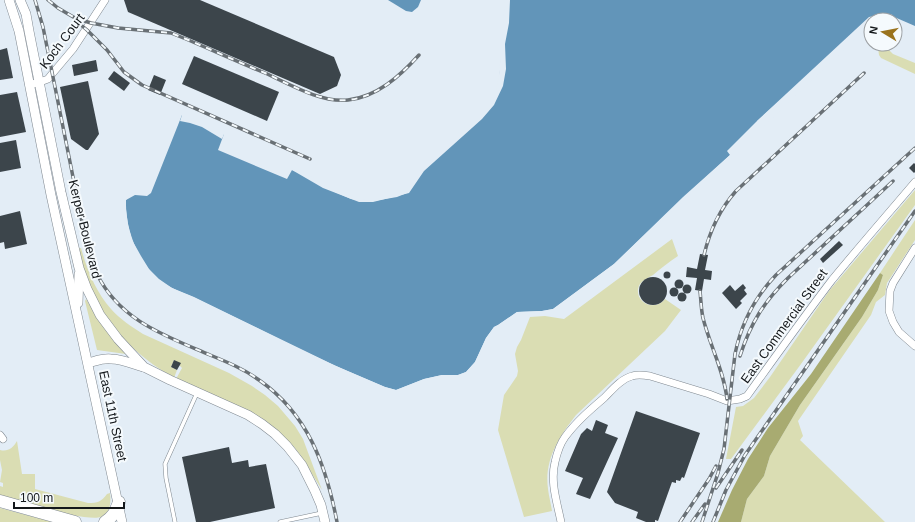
<svg xmlns="http://www.w3.org/2000/svg" width="915" height="522" font-family="Arial,sans-serif">
<rect width="100%" height="100%" fill="#e3edf6"/>
<!-- green -->
<g fill="#daddb3">
<path d="M878 48 884 50 887 48 893 54 915 63V74L881 58 879 55Z"/>
<path d="M915 190V205L801 364 731 459H726L736 407 743 406 754 398 770 377 829 291Z"/>
<path d="M915 220V240L889 280 887 283 885 295 876 302 871 315 798 421 803 436 800 440 885 522H741L747 499 764 476 770 456 800 405 862 317 878 290 883 275 880 273Z"/>
<path d="M672 239 678 256C669 262 661 268 653 275 648 278 643 280 640 284 631 299 653 314 665 299L681 310 665 331 576 415C559 437 544 460 548 489 549 497 551 504 552 511L524 517 498 430 504 395 517 376 518 371 515 354 517 347 521 340 530 317 545 316 564 319Z"/>
<path d="M81 248C87 270 96 292 111 309 120 319 132 327 143 334L229 373 252 386 265 395 278 406 295 426 303 439 322 490 302 458 294 447 280 434 176 379 182 368 174 360 171 367 177 370 174 378C135 355 106 326 89 284 84 273 81 261 77 249Z"/>
<path d="M86 299 100 322 126 354 97 350 85 301Z"/>
<path d="M17 441 22 474H35V489L88 503C98 503 101 502 107 494L110 493C111 502 111 512 101 517 87 522 18 502 0 497V486L3 487V483L0 482 2 470 0 460V450C8 452 13 448 17 441Z"/>
<path d="M0 508 53 522H0Z"/>
</g>
<!-- forest -->
<path fill="#a8ab71" d="M880 273 883 275 878 290 862 317 800 405 770 456 764 476 747 499 741 522H718L732 490 748 459 768 428 811 374Z"/>
<!-- water -->
<g fill="#6295b9">
<path d="M388 0H421L418 7 412 12 406 11Z"/>
<path d="M507 0H915V30L895 20H871L757 121 727 151 730 155 682 199 614 264 553 309 542 311 517 312 498 325 494 327 486 338 475 362 466 372 458 375H442L424 379 396 390 385 387C360 376 335 366 310 354 282 341 254 326 226 313 215 308 204 302 193 297 181 292 168 287 158 279 137 260 125 228 126 200L135 195 147 196 151 193 182 115 224 134 218 150 287 179 292 170 315 180 321 186 351 199 368 202 397 197 407 193 421 170 479 120 492 105 498 90Z"/>
</g>
<!-- pier -->
<g fill="#e3edf6">
<path d="M505 0H510L509 23 505 44 506 69 503 86 494 105 482 119 424 171 409 193 373 202H359L323 188 292 170V169L315 178 322 184 352 197 368 200 397 195 406 191 420 169 451 138 477 119 490 104 496 90 499 75Z"/>
<path d="M883 14 892 16 915 26V32L895 25V20H871V24L763 127 757 121 869 17Z"/>
<path d="M184 114 225 132 222 139 202 127 190 123 180 121 182 115Z"/>
<path d="M730 155 731 156 683 200 615 266 554 311 542 313 518 314 499 327 495 328 488 339 477 363 467 374 458 377H442L425 381 396 392 384 389 310 356 236 320 171 290 158 281 148 271 139 258 131 240 126 225 124 209V199L128 197 126 200V209L128 225 132 240 141 256 149 269 159 279 172 288 194 297 336 366 385 387 396 390 424 379 442 375H458L466 372 475 362 486 338 494 327 498 325 517 312 542 311 553 309 614 264 683 197Z"/>
</g>
<!-- building -->
<g fill="#3c454b">
<path d="M124 0H200L334 57 341 75 337 86 320 94 128 12Z"/>
<path d="M7 48 13 78 0 80V50Z"/>
<path d="M194 56 279 92 267 121 182 84Z"/>
<path d="M96 60 98 71 74 76 72 65Z"/>
<path d="M114 71 130 83 124 91 108 79Z"/>
<path d="M154 75 166 80 160 95 148 90Z"/>
<path d="M88 81 99 134 88 150H86L71 139 60 87Z"/>
<path d="M17 92 26 132 0 137V95Z"/>
<path d="M16 140 21 168 0 172V143Z"/>
<path d="M914 163 915 164V172L914 173 909 168Z"/>
<path d="M20 211 27 244 5 249 4 242 0 243V216Z"/>
<path d="M839 241 843 245 823 263 820 259Z"/>
<path d="M700 254 708 255 705 270 712 271 711 280 704 279 702 291 695 290 697 278 686 277 687 267 697 269Z"/>
<circle cx="667" cy="275" r="3.5"/>
<circle cx="653" cy="291" r="14"/>
<circle cx="679" cy="284" r="4.5"/>
<path d="M743 284 746 288 744 290 747 294 740 301 742 303 736 309 722 293 730 285 735 291Z"/>
<circle cx="687" cy="289" r="4.5"/>
<circle cx="674" cy="292" r="4.5"/>
<circle cx="682" cy="297" r="4.5"/>
<path d="M174 360 181 363 177 370 171 367Z"/>
<path d="M636 411 700 433 684 478 682 477 680 481 676 480V483L672 482 658 521 655 520V522H646L636 518 638 512 615 503 607 492Z"/>
<path d="M596 420 608 425 605 433 618 438 590 499 576 494 583 478 565 471 581 434 587 428 592 431Z"/>
<path d="M229 447 232 463 248 460 249 467 266 464 275 508 210 522H196L182 457Z"/>
</g>
<g fill="none" stroke-linecap="round" stroke-linejoin="round">
<defs>
<g id="lane">
<path d="M175 522 166 478 165 464 197 393"/>
<path d="M280 522 322 513"/>
</g>
<g id="street">
<path d="M29 85 40 82 48 79 52 74 73 49 105 0"/>
<path d="M915 248 893 283 890 291 889 311 893 322 899 332 915 346"/>
<path d="M0 435 3 439"/>
<path d="M561 522C557 502 550 482 555 462 557 453 560 444 565 437 576 422 590 410 604 398 612 390 621 379 632 376 638 374 644 375 650 376L709 394 727 401 740 399 747 396C775 357 803 318 832 280 859 247 887 215 915 182"/>
</g>
<g id="secondary">
<path d="M9 0 19 31 51 195 122 522"/>
<path d="M20 0 26 14 29 31 61 192 79 268 87 289 100 315 118 339 144 367 170 380 248 415 262 424 275 434 287 446 302 465 315 491 321 505 325 522"/>
<path d="M78 303 79 274"/>
<path d="M88 363C96 361 103 358 111 359 122 359 133 364 143 367"/>
</g>
<g id="highway">
<path d="M0 501 75 522"/>
<path d="M105 522C114 516 115 512 119 502"/>
</g>
</defs>
<!-- lane casing -->
<use href="#lane" stroke="#808991" stroke-width="4.5"/>
<!-- street casing -->
<use href="#street" stroke="#808991" stroke-width="8"/>
<!-- secondary casing -->
<use href="#secondary" stroke="#808991" stroke-width="10"/>
<!-- highway casing -->
<use href="#highway" stroke="#808991" stroke-width="13"/>
<!-- lane -->
<use href="#lane" stroke="#fff" stroke-width="3.5"/>
<!-- street -->
<use href="#street" stroke="#fff" stroke-width="7"/>
<!-- secondary -->
<use href="#secondary" stroke="#fff" stroke-width="9"/>
<!-- highway -->
<use href="#highway" stroke="#fff" stroke-width="12"/>
<defs>
<g id="rail">
<path d="M35 0 43 27 86 242C89 253 92 264 97 274 120 321 166 336 210 355 227 362 244 369 259 380 308 414 326 465 337 522"/>
<path d="M48 0 58 8 75 18 91 23 118 28 171 33 186 39C212 50 238 62 265 73 289 84 321 103 348 100 377 97 400 76 419 55"/>
<path d="M75 20 87 30 107 50 124 72 142 85 310 159"/>
<path d="M704 255C710 230 719 210 736 191L864 73"/>
<path d="M700 291C701 300 701 309 703 318 710 346 724 371 727 399"/>
<path d="M740 356C751 322 764 302 788 278L893 181"/>
<path d="M716 488 742 450"/>
<path d="M680 522 709 479 716 466"/>
<path d="M692 522 705 504"/>
<path d="M702 522 718 473 724 449 735 354C741 324 755 297 776 275L915 148"/>
<path d="M713 522 726 490 745 455 915 211"/>
</g>
</defs>
<!-- rail casing -->
<use href="#rail" stroke="#697075" stroke-width="3.5"/>
<!-- rail -->
<use href="#rail" stroke="#f5fafd" stroke-width="2" stroke-dasharray="6" stroke-linecap="butt"/>
</g>
<g text-anchor="middle" dominant-baseline="central" stroke-width="4" stroke-linejoin="round" paint-order="stroke">
<!-- street labels -->
<g font-size="13" fill="#13171a" stroke="#f5fafd">
<text transform="translate(62 41) rotate(-53)">Koch Court</text>
<text transform="translate(85 229) rotate(76)">Kerper Boulevard</text>
<text transform="translate(784 326) rotate(-54)">East Commercial Street</text>
<text transform="translate(113 416) rotate(78)">East 11th Street</text>
</g>
</g>
<!-- north arrow -->
<g transform="translate(883 32) rotate(280)"><circle r="19" fill="#f5fafd" stroke="#9b9fa2"/>
<path d="M0-3L7 15L0 10L-7 15Z" fill="#9a731e"/>
<text y="-6" font-size="11" font-weight="bold" text-anchor="middle" fill="#13171a">N</text>
</g>
<!-- scale -->
<path d="M14 502v6h110v-6" fill="none" stroke="#13171a" stroke-width="2"/>
<text x="20" y="502" font-size="12" fill="#13171a" stroke="#f5fafd" stroke-width="3" paint-order="stroke">100 m</text>
</svg>
